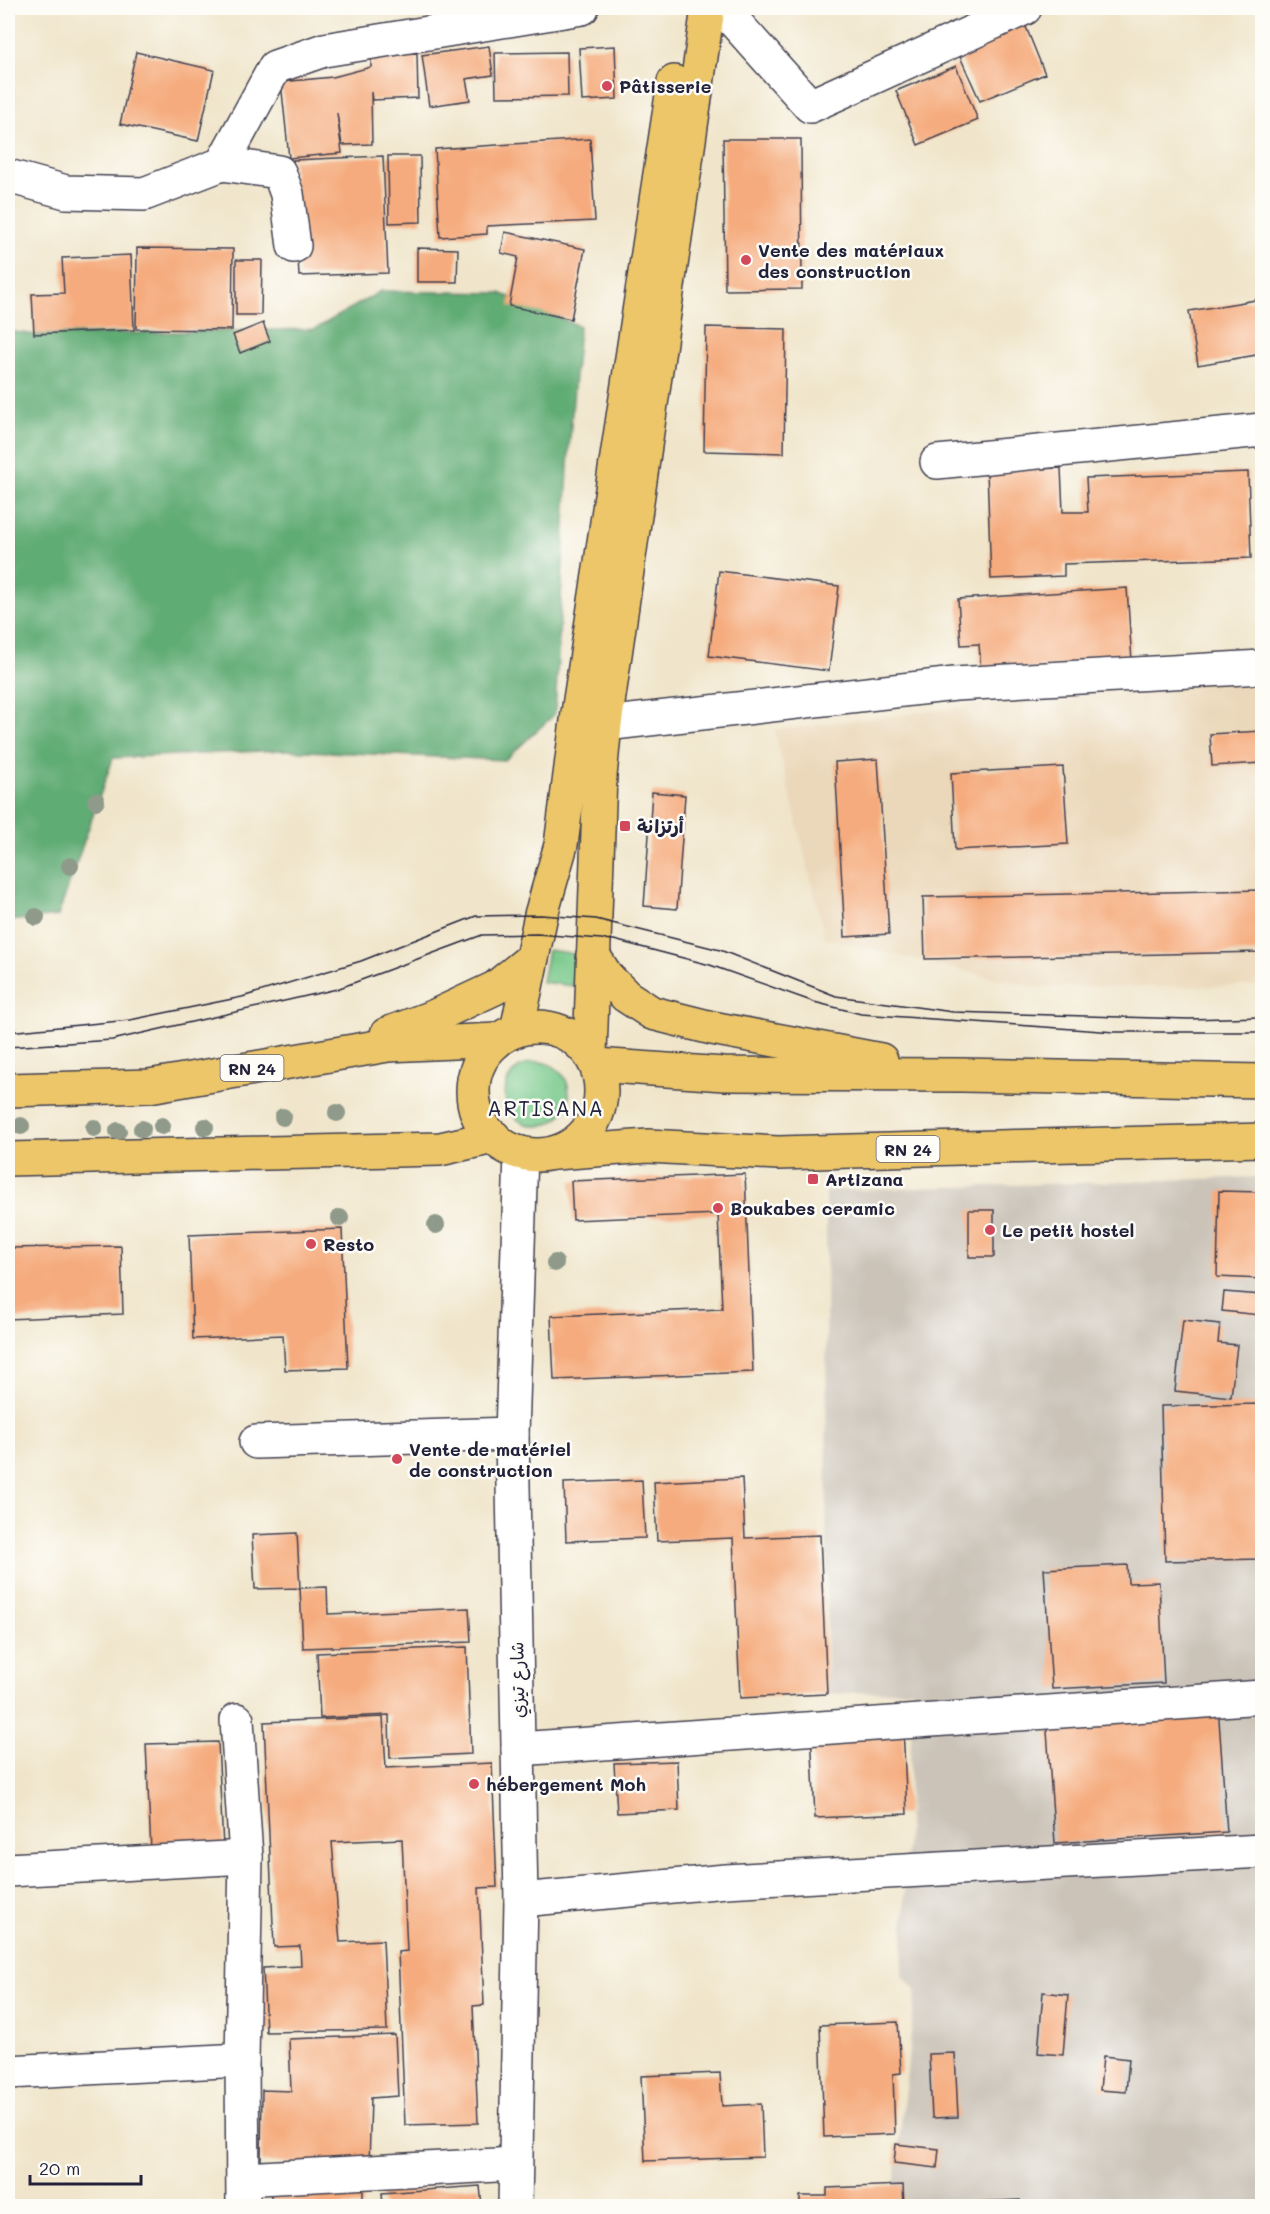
<svg xmlns="http://www.w3.org/2000/svg" width="1270" height="2214" font-family="Mali,'Playpen Sans Arabic',sans-serif">
<rect width="100%" height="100%" fill="#fdfcf7"/>
<filter id="ink" filterUnits="userSpaceOnUse"><feTurbulence type="fractalNoise" baseFrequency=".0167" numOctaves="2"/><feDisplacementMap in="SourceGraphic" scale="12" xChannelSelector="R" yChannelSelector="G"/><feConvolveMatrix kernelMatrix="1 2 1 2 8 2 1 2 1" color-interpolation-filters="sRGB"/></filter>
<filter id="wash" filterUnits="userSpaceOnUse"><feTurbulence type="fractalNoise" baseFrequency=".008" numOctaves="4" result="noise"/><feDisplacementMap in="SourceGraphic" scale="24" xChannelSelector="R" yChannelSelector="G"/><feGaussianBlur stdDeviation="1.35" result="paint"/><feColorMatrix in="noise" values="0 0 0 0 0 0 0 0 0 0 0 0 0 0 0 0 0 1.4 0 .05"/><feComposite in="paint" operator="in"/></filter>
<g filter="url(#wash)">
<rect width="100%" height="100%" fill="#f0e5ca"/>
<!-- built -->
<path fill="#ebd8ba" d="M1262 672V986L1032 987 825 938 774 730Z"/>
<!-- industrial -->
<path fill="#cbc3b8" d="M1262 1177V2206H892L916 1989 902 1976 913 1690 827 1694 826 1191Z"/>
<!-- green -->
<g fill="#76c889" stroke="#4c7562" stroke-width="1.5">
<path d="M548 950 575 954 573 986 542 982Z"/>
<circle cx="537" cy="1094" r="32"/>
</g>
<!-- forest -->
<path fill="#60ac75" stroke="#416758" stroke-width="1.5" d="M381 291 500 293 579 326 569 449 555 714 505 760 283 750 113 758 58 916 8 921V331L36 335 315 329Z"/>
<g id="blocks">
<!-- building -->
<g fill="#f5ab7d">
<path d="M369 8H411V9L369 10Z"/>
<path d="M1024 22 1045 74 980 101 957 50Z"/>
<path d="M489 46 493 75 466 79 470 100 429 106 422 55Z"/>
<path d="M615 46 617 99 582 101 579 48Z"/>
<path d="M136 52 214 70 198 141 120 124Z"/>
<path d="M567 52 568 96 496 97 495 53Z"/>
<path d="M417 53 418 98 372 100 371 92 372 144 342 145 337 113 342 153 289 158 281 82 333 77 371 67V54Z"/>
<path d="M956 66 978 120 918 145 896 91Z"/>
<path d="M590 139 595 221 487 226V234L440 237 435 149Z"/>
<path d="M723 139H801L802 289 725 290Z"/>
<path d="M383 156 388 273 299 276 293 160Z"/>
<path d="M388 156H420L421 222 389 223Z"/>
<path d="M505 232 585 249 571 319 509 306 518 257 501 253Z"/>
<path d="M137 248 233 249 232 330 136 329Z"/>
<path d="M417 248 458 249 457 282H417Z"/>
<path d="M131 255 134 330 34 334 32 294 64 293 62 258Z"/>
<path d="M236 260H262L261 315H236Z"/>
<path d="M1262 299V354L1198 365 1189 311Z"/>
<path d="M263 323 270 341 240 353 233 335Z"/>
<path d="M706 327 786 329 784 453 704 451Z"/>
<path d="M1061 468 1063 512H1088L1086 478 1248 472 1251 558 1064 564V576L991 579 987 471Z"/>
<path d="M719 571 839 586 829 671 709 656Z"/>
<path d="M1127 588 1132 662 981 671 979 644 961 645 958 599Z"/>
<path d="M1262 731V763L1212 766 1210 734Z"/>
<path d="M878 759 889 934 845 937 835 762Z"/>
<path d="M1063 767 1068 844 955 850 951 773Z"/>
<path d="M652 792 685 795 677 909 644 906Z"/>
<path d="M1262 890V952L925 959 923 897Z"/>
<path d="M745 1174 753 1372 554 1380 551 1316 722 1309 718 1214 573 1220 571 1181Z"/>
<path d="M1219 1191 1262 1192V1279L1217 1277Z"/>
<rect x="969" y="1210" width="25" height="47"/>
<path d="M342 1229 348 1368 285 1370 283 1335 193 1339 189 1235Z"/>
<path d="M121 1246 123 1314 8 1319V1248Z"/>
<path d="M1224 1292 1262 1295 1260 1315 1222 1311Z"/>
<path d="M1183 1320 1220 1324 1218 1343 1237 1345 1231 1397 1175 1391Z"/>
<path d="M1260 1404 1262 1559 1165 1561 1161 1406Z"/>
<path d="M742 1478 745 1538 820 1535 827 1694 740 1698 733 1538 657 1541 654 1482Z"/>
<path d="M642 1480 645 1538 566 1541 564 1483Z"/>
<path d="M297 1533 300 1588 327 1587 328 1614 469 1608 471 1642 303 1648 300 1588 255 1589 252 1535Z"/>
<path d="M1127 1565 1128 1583 1159 1582 1164 1683 1052 1689 1044 1569Z"/>
<path d="M467 1647 471 1754 390 1758 389 1715 320 1718 317 1653Z"/>
<path d="M1218 1706 1227 1832 1055 1843 1046 1717Z"/>
<path d="M383 1717 386 1768 492 1763 497 1887 479 1888 484 2005 473 2006 478 2123 405 2125 398 1952 407 1951 402 1839 332 1842 340 1942 383 1940 387 2030 266 2032 263 1968 301 1966 300 1946 274 1947 264 1722Z"/>
<path d="M903 1726 907 1814 815 1818 811 1730Z"/>
<path d="M218 1742 223 1848 151 1851 146 1744Z"/>
<path d="M677 1761 679 1810 617 1813 614 1763Z"/>
<path d="M1043 1992 1068 1995 1063 2055 1038 2053Z"/>
<path d="M898 2022 901 2073 893 2074 895 2134 824 2137 820 2025Z"/>
<path d="M395 2035 398 2096 371 2098 369 2165 261 2162 262 2090 291 2091 289 2039Z"/>
<path d="M955 2053 958 2117 932 2118 929 2054Z"/>
<path d="M1103 2056 1129 2059 1126 2092 1100 2090Z"/>
<path d="M720 2073 722 2106 761 2104 763 2157 645 2161 641 2076Z"/>
<path d="M896 2144 939 2149 937 2168 894 2163Z"/>
<path d="M903 2185 904 2206H800V2196H827V2188Z"/>
<path d="M480 2186 482 2206H383L382 2193Z"/>
<path d="M363 2189V2206H271V2190Z"/>
<path d="M1020 2200V2206H925V2204Z"/>
</g>
</g>
</g>
<g filter="url(#ink)">
<use href="#blocks" fill-opacity="0" stroke="#413f50" stroke-width="1.5"/>
<g fill="none" stroke-linecap="round" stroke-linejoin="round">
<defs>
<g id="minor">
<path d="M722 8 810 106 1025 8"/>
<path d="M222 164 279 172 287 194 294 246"/>
<path d="M8 176 66 192 144 194 222 164 275 67 324 50 582 8"/>
<path d="M937 462 1262 430"/>
<path d="M605 724 955 684 1262 667"/>
<path d="M256 1442 512 1434"/>
<path d="M237 1720 246 1857 242 2060 243 2206"/>
<path d="M518 1749 1262 1697"/>
<path d="M8 1870 246 1857"/>
<path d="M521 1900 726 1881 1262 1851"/>
<path d="M8 2072 242 2060"/>
<path d="M244 2179 515 2164"/>
<path d="M515 2206 521 1900 512 1434 521 1153"/>
</g>
<g id="major">
<path d="M593 955 607 977 626 996 652 1013 712 1028 881 1060"/>
<circle cx="537" cy="1091" r="64"/>
<path d="M517 1030 541 915 561 845 578 713 674 82"/>
<path d="M387 1034 435 1016 495 988 531 959"/>
<path d="M590 1053 600 776 605 724 708 8"/>
<path d="M596 1065 724 1074 962 1075 1262 1081"/>
<path d="M8 1090 149 1086 388 1045 497 1040"/>
<path d="M555 1153 648 1146 778 1153 1262 1140"/>
<path d="M8 1159 440 1149 494 1137"/>
</g>
</defs>
<!-- minor casing -->
<use href="#minor" stroke="#413f50" stroke-width="36"/>
<!-- major casing -->
<use href="#major" stroke="#413f50" stroke-width="36"/>
<!-- minor -->
<use href="#minor" stroke="#fff" stroke-width="33"/>
<!-- major -->
<use href="#major" stroke="#ecc669" stroke-width="33"/>
<!-- tram -->
<g stroke="#22223b" stroke-width="1.5">
<path d="M8 1032 130 1020 242 997 361 961 476 916 541 915 596 919 720 950 836 996 953 1012 1189 1019 1262 1017"/>
<path d="M8 1047 112 1040 337 989 482 935 537 934 614 940 710 965 814 1002 861 1014 1115 1032H1262"/>
</g>
</g>
<!-- trees -->
<g fill="#8f9a8a">
<circle cx="96" cy="801" r="9"/>
<circle cx="70" cy="866" r="9"/>
<circle cx="36" cy="917" r="9"/>
<circle cx="337" cy="1113" r="9"/>
<circle cx="283" cy="1117" r="9"/>
<circle cx="21" cy="1126" r="9"/>
<circle cx="162" cy="1126" r="9"/>
<circle cx="205" cy="1127" r="9"/>
<circle cx="94" cy="1128" r="9"/>
<circle cx="142" cy="1129" r="9"/>
<circle cx="118" cy="1131" r="9"/>
<circle cx="340" cy="1218" r="9"/>
<circle cx="436" cy="1225" r="9"/>
<circle cx="555" cy="1263" r="9"/>
</g>
</g>
<!-- markers -->
<g fill="#d1495b" stroke="#fdfcf7" stroke-width="2">
<circle cx="607" cy="86" r="6"/>
<circle cx="746" cy="260" r="6"/>
<rect x="619" y="820" width="12" height="12" rx="3"/>
<rect x="807" y="1173" width="12" height="12" rx="3"/>
<circle cx="718" cy="1208" r="6"/>
<circle cx="990" cy="1230" r="6"/>
<circle cx="311" cy="1244" r="6"/>
<circle cx="397" cy="1459" r="6"/>
<circle cx="474" cy="1784" r="6"/>
</g>
<g text-anchor="middle" dominant-baseline="central" stroke-width="5" stroke-linejoin="round" paint-order="stroke">
<!-- shield labels -->
<g fill="#fdfcf7" stroke="#646373" stroke-width="1.5">
<rect x="220.5" y="1055" width="63" height="26" rx="4.5"/>
<rect x="876.5" y="1136" width="63" height="26" rx="4.5"/>
</g>
<g font-size="16" font-weight="bold" fill="#22223b">
<text x="252" y="1068">RN 24</text>
<text x="908" y="1149">RN 24</text>
</g>
<!-- poi labels -->
<g font-size="18" font-weight="bold" fill="#22223b" stroke="#fdfcf7" text-anchor="start">
<text x="619" y="86">Pâtisserie</text>
<text x="758" y="250">Vente des matériaux<tspan x="758" dy="21">des construction</tspan></text>
<text x="637" y="826">أرتزانة</text>
<text x="825" y="1179">Artizana</text>
<text x="730" y="1208">Boukabes ceramic</text>
<text x="1002" y="1230">Le petit hostel</text>
<text x="323" y="1244">Resto</text>
<text x="409" y="1449">Vente de matériel<tspan x="409" dy="21">de construction</tspan></text>
<text x="486" y="1784">hébergement Moh</text>
</g>
<!-- street labels -->
<g font-size="18" fill="#22223b" stroke="#fdfcf7">
<text transform="translate(517 1680) rotate(-91)">شارع تيزي</text>
</g>
<!-- quarter labels -->
<g font-size="21" letter-spacing="1.5" fill="#22223b" stroke="#fdfcf7">
<text x="546" y="1107">ARTISANA</text>
</g>
</g>
<!-- margin -->
<rect width="1270" height="2214" fill="none" stroke="#fdfcf7" stroke-width="30"/>
<!-- scale -->
<path d="M30 2175v9h111v-9" fill="none" stroke="#22223b" stroke-width="3"/>
<text x="39" y="2175" font-size="18" fill="#22223b" stroke="#fdfcf7" stroke-width="4.5" paint-order="stroke">20 m</text>
</svg>
